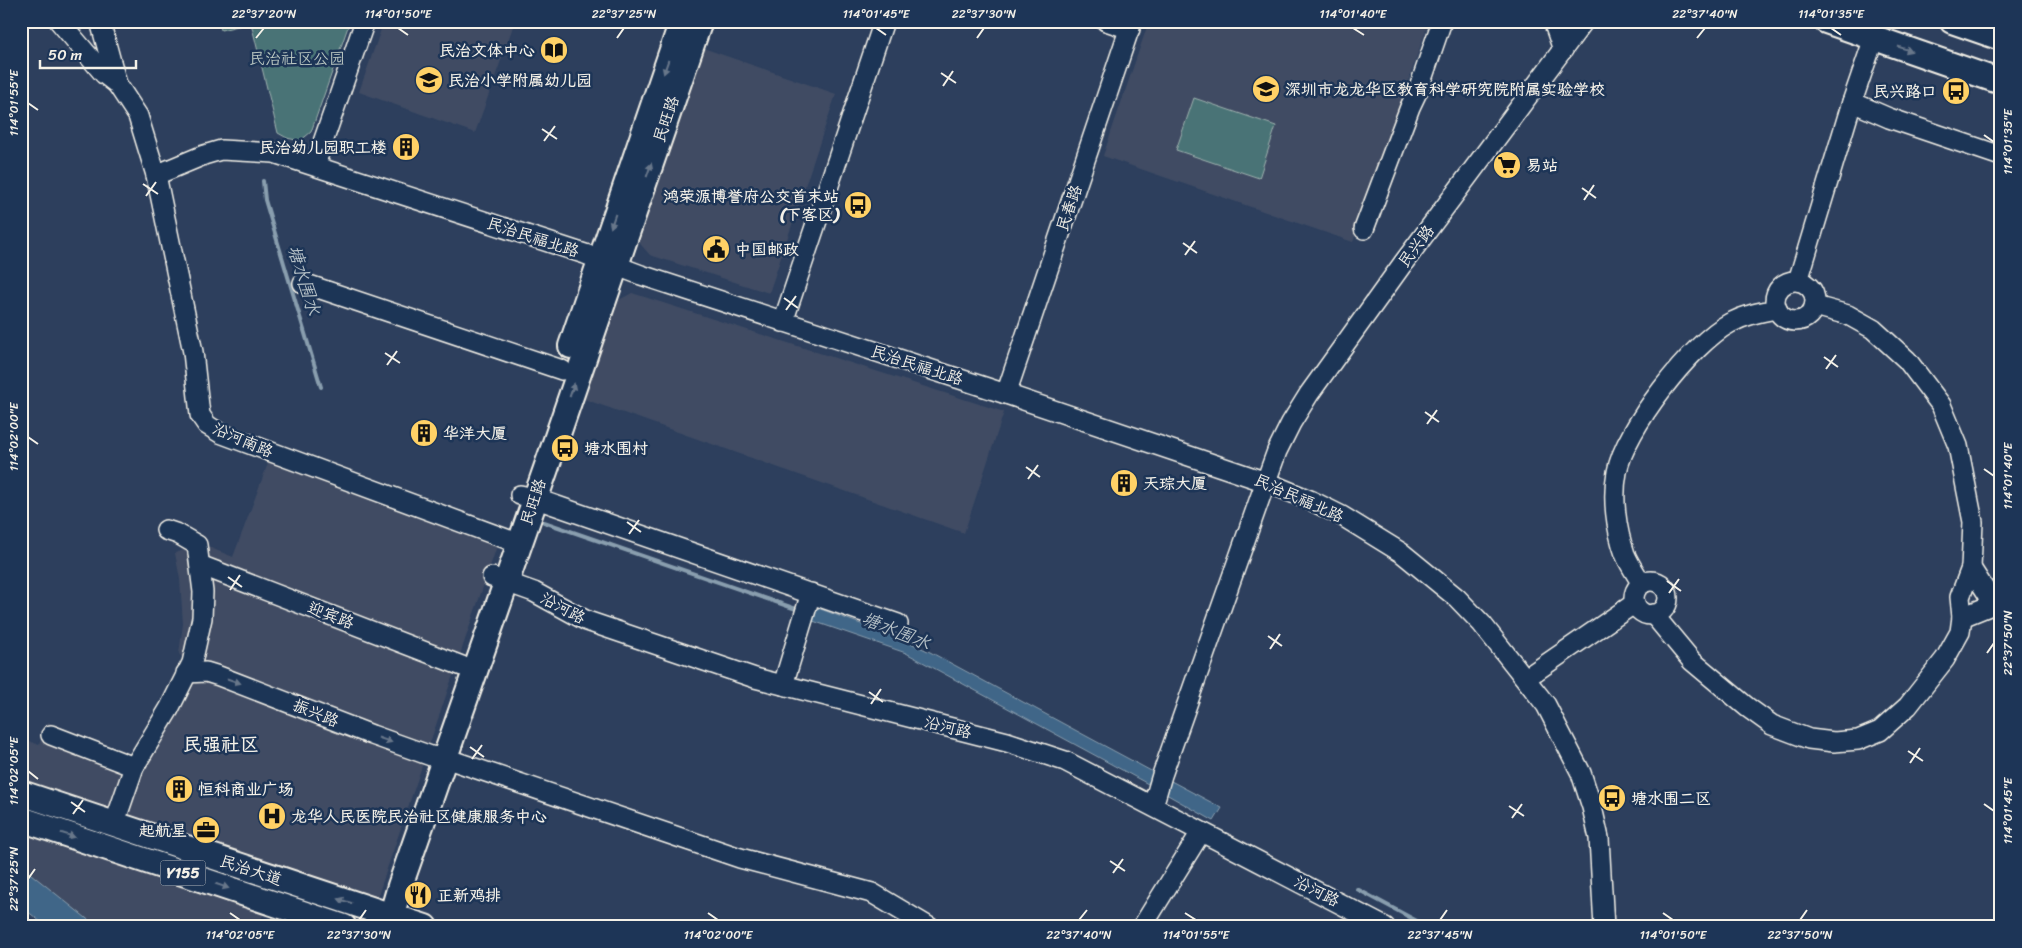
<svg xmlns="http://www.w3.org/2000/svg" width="2022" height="948" font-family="Sriracha,'LXGW WenKai TC',sans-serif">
<rect width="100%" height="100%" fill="#2d3f5d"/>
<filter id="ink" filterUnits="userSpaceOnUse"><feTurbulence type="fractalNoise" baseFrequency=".02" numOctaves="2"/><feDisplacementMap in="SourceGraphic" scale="10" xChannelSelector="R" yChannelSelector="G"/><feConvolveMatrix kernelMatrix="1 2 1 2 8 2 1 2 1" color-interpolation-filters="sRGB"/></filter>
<g filter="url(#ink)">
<!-- built -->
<g fill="#404c64">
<path d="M384 21H515L475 133 359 92Z"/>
<path d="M1149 21H1429L1353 242 1103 156Z"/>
<path d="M703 48 836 94 769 293 650 255 635 238Z"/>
<path d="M632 293 1004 412 964 533 584 399 619 300Z"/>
<path d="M270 458 498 543 374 907 281 870 258 927H96L21 866V738L39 745 48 722 126 754 134 753 169 693 175 675 186 661 179 654 183 624 180 579 175 553 201 544 233 557Z"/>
</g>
<!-- green -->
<g fill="#4a7376" stroke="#9fb2af">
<path d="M219 21H350L311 132 300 141 287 138 278 133 251 23 221 30Z"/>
<path d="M1194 98 1276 126 1259 178 1176 150Z"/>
</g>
<!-- water -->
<g fill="#416688" stroke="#899eae">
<path d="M815 607 904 640 930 652 1153 772 1148 784 906 653 810 620Z"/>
<path d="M1171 781 1222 808 1214 821 1166 794Z"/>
<path d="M21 866 91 922 96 927H47L21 906Z"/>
</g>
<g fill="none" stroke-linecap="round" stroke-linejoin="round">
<!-- stream -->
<g stroke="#899eae" stroke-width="4">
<path d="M263 181 265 200 321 387"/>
<path d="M544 522 799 610"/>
<path d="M1357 889 1428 927"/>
</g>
<defs>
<g id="minor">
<path d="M59 21 104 74 117 84"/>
<path d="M100 21 117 84 138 116 156 175 193 352 200 415 207 425 220 433 520 544"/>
<path d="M1106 21 1130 29"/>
<path d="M1553 21 1563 50"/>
<path d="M1852 102 1889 118 2001 156"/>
<path d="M315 165 365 21"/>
<path d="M156 175 204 155 221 150 274 153 585 254 641 275 1006 394 1266 482 1312 501 1342 516 1402 553 1457 598 1482 624 1546 705 1581 773 1592 807 1599 838 1604 927"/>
<path d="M1364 229 1410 107 1419 88 1442 21"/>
<path d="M1798 281 1852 102 1874 38"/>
<circle cx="1795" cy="301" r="20"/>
<path d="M303 283 562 370"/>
<path d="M783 322 884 21"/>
<path d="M1006 394 1132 21"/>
<path d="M520 495 534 498 898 624"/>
<path d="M200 565 462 666"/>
<path d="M1971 568 1994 604"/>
<path d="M492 577 534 592 587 621 755 678 1007 742 1065 761 1385 927"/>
<circle cx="1651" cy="598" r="17"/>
<path d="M1642 584C1636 574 1629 564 1625 554 1616 529 1612 498 1617 472 1624 430 1692 343 1730 323 1745 315 1760 312 1777 309"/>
<path d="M1653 614 1692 661 1747 707 1772 725 1809 739 1834 742 1858 740 1880 731 1908 706 1945 659 1960 632 1962 617 1960 597 1971 568 1973 522 1958 446 1941 405 1907 360 1873 329 1848 315 1815 306"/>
<path d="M1962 617 1994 604 2001 606"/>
<path d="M186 673 206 672 219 676 372 735 431 756 445 758 740 858 872 893 929 927"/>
<path d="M1526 678 1635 603"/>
<path d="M783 685 811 593"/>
<path d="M51 735 134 767"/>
<path d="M1153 806 1162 775 1261 495 1277 451 1291 423 1309 394 1404 262 1584 21"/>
<path d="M114 825 134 767 169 709 192 663 202 618 203 592 197 545 178 534 166 530"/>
<path d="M1142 927 1201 832"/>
</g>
<g id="major">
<path d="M1826 21 2001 82"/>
<path d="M1952 21 2001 38"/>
<path d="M571 346 682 21"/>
<path d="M21 793 425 927"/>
<path d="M21 819 344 927"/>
<path d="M393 927V910L400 886C502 598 601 310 700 21"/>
</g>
</defs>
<!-- minor casing -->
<use href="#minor" stroke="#f4f1e8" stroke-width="22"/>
<!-- major casing -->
<use href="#major" stroke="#f4f1e8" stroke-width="28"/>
<!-- minor -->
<use href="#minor" stroke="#1d3557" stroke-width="19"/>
<!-- major -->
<use href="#major" stroke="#1d3557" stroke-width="24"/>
</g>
<!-- one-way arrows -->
<defs><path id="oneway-solid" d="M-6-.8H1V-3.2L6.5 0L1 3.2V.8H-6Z" transform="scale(1.25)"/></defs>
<g fill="#68778a">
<use href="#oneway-solid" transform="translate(1905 49) rotate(19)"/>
<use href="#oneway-solid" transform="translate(666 67) rotate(109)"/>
<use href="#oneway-solid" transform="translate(649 170) rotate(-71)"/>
<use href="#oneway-solid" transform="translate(613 221) rotate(109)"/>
<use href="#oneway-solid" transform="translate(572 390) rotate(-71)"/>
<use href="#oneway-solid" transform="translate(234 681) rotate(19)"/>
<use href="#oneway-solid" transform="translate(385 740) rotate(19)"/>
<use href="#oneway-solid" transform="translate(68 835) rotate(18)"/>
<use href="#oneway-solid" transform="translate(222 886) rotate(19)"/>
<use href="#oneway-solid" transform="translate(345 901) rotate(-162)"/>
</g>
</g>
<!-- ticks -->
<path fill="none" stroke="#f4f1e8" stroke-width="2" d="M398 28 408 35M876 28 886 35M1353 28 1364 35M1831 28 1841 35M256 38 264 28M617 38 624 28M977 38 984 28M1697 38 1705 28M941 73 956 83M943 86 953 71M28 103 38 110M542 129 557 139M1984 135 1994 142M544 141 555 126M143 184 158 194M1582 188 1596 198M146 196 156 182M1584 200 1594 185M1183 243 1197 253M1185 255 1195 241M784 298 798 308M786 310 796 296M385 353 400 363M1824 357 1838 367M387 365 397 351M1826 369 1836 355M1425 412 1439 422M1427 424 1437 410M28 437 38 444M1026 467 1040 477M1984 469 1994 476M1028 479 1038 465M627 522 641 532M629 534 639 520M228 577 242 587M1667 581 1681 591M230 590 240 575M1669 593 1679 579M1268 636 1282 646M1270 649 1280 634M1987 653 1994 643M869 692 883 702M871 704 881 689M470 747 484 757M1908 751 1923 761M472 759 482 745M1910 763 1920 748M28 771 38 779M71 802 85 812M1984 804 1994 811M1509 806 1524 816M73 814 83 800M1512 818 1522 804M1110 861 1125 871M1113 873 1123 859M28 879 35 869M230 913 240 920M708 913 718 920M1185 913 1196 920M1663 913 1673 920M359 920 366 910M1079 920 1087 910M1440 920 1447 910M1800 920 1807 910"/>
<!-- icons -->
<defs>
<symbol id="library-disc" viewBox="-11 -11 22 22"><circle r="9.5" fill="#ffd166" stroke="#1d3557"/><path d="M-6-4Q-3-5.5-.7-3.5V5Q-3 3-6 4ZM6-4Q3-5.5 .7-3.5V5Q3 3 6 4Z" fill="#111"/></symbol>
<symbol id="school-disc" viewBox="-11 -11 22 22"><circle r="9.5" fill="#ffd166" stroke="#1d3557"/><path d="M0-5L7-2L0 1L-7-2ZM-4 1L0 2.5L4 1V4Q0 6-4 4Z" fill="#111"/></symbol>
<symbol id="bus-disc" viewBox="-11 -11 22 22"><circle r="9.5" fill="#ffd166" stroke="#1d3557"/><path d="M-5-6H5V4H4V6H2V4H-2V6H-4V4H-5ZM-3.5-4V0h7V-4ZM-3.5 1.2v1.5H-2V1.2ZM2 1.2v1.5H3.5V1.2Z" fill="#111"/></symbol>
<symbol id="building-disc" viewBox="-11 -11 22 22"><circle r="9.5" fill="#ffd166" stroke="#1d3557"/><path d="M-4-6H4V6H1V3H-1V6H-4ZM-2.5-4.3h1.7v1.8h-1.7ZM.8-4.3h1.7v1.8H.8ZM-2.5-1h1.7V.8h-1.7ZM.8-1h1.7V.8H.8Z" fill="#111"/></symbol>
<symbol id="supermarket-disc" viewBox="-11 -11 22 22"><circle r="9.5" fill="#ffd166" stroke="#1d3557"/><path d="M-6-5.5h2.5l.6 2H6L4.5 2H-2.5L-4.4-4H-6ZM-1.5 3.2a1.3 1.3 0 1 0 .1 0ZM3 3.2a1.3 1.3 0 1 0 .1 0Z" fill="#111"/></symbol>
<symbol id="civic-disc" viewBox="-11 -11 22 22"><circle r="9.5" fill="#ffd166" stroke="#1d3557"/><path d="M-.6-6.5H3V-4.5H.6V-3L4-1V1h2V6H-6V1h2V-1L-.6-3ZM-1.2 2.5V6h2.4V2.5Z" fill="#111"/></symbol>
<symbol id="hospital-disc" viewBox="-11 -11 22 22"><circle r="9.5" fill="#ffd166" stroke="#1d3557"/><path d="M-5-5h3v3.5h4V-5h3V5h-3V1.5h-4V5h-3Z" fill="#111"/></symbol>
<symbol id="office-disc" viewBox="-11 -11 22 22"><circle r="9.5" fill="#ffd166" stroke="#1d3557"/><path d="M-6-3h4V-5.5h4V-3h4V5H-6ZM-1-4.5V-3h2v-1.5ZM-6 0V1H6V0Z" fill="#111"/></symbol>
<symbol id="restaurant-disc" viewBox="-11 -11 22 22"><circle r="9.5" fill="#ffd166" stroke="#1d3557"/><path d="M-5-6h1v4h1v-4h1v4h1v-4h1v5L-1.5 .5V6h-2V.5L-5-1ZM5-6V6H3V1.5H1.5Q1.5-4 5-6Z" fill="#111"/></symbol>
</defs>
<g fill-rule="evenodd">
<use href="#library-disc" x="538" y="34" width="32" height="32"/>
<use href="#school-disc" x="413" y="64" width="32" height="32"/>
<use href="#school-disc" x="1250" y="73" width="32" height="32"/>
<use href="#bus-disc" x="1940" y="75" width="32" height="32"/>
<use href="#building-disc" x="390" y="131" width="32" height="32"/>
<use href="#supermarket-disc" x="1491" y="149" width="32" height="32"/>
<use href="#bus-disc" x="842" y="189" width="32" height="32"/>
<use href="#civic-disc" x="700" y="233" width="32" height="32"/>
<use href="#building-disc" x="408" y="417" width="32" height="32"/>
<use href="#bus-disc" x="549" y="432" width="32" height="32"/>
<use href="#building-disc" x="1108" y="467" width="32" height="32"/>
<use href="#building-disc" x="163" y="773" width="32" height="32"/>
<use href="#bus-disc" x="1596" y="782" width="32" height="32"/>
<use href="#hospital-disc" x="256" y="800" width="32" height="32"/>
<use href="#office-disc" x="190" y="814" width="32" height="32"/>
<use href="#restaurant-disc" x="402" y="879" width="32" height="32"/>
</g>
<g text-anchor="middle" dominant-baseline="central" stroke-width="5" stroke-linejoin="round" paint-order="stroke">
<!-- shield labels -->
<rect fill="#1d3557" stroke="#b4b9bc" stroke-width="1" x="160.5" y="860.5" width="45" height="25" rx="4"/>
<g font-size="15" font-weight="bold" fill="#f4f1e8">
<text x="183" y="873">Y155</text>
</g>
<!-- poi labels -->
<g font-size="16" font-weight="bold" fill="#f4f1e8" stroke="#1d3557" text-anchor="start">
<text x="535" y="50" text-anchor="end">民治文体中心</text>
<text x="448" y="80">民治小学附属幼儿园</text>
<text x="1285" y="89">深圳市龙龙华区教育科学研究院附属实验学校</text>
<text x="1937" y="91" text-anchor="end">民兴路口</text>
<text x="387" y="147" text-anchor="end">民治幼儿园职工楼</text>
<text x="1526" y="165">易站</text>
<text x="839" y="196" text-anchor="end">鸿荣源博誉府公交首末站<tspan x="839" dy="18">(下客区)</tspan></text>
<text x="735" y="249">中国邮政</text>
<text x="443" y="433">华洋大厦</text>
<text x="584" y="448">塘水围村</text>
<text x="1143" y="483">天琮大厦</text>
<text x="198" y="789">恒科商业广场</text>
<text x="1631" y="798">塘水围二区</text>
<text x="291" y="816">龙华人民医院民治社区健康服务中心</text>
<text x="187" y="830" text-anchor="end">起航星</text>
<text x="437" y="895">正新鸡排</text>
</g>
<!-- park labels -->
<g font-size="16" fill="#b8c5c0" stroke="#1d3557">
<text x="297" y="58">民治社区公园</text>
</g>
<!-- street labels -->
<g font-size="16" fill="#f4f1e8" stroke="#1d3557">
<text transform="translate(666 119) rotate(-71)">民旺路</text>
<text transform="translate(1069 208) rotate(-71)">民春路</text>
<text transform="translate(533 237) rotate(18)">民治民福北路</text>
<text transform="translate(1416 246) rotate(-53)">民兴路</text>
<text transform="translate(917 365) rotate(18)">民治民福北路</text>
<text transform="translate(243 440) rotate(23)">沿河南路</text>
<text transform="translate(1299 498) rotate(24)">民治民福北路</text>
<text transform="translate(533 502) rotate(-72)">民旺路</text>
<text transform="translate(563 608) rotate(28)">沿河路</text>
<text transform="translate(331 615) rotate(21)">迎宾路</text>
<text transform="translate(316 713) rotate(22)">振兴路</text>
<text transform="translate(948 727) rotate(14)">沿河路</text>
<text transform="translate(251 870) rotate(18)">民治大道</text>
<text transform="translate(1317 891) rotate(27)">沿河路</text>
</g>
<!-- water labels -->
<g font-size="18" font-style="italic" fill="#b5c0c6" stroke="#1d3557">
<text transform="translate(304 280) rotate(73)">塘水围水</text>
<text transform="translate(896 631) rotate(22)">塘水围水</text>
</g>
<!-- quarter labels -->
<g font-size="19" font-weight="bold" fill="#f4f1e8" stroke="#1d3557">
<text x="221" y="744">民强社区</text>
</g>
</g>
<!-- margin -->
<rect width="2022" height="948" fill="none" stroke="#1d3557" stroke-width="55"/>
<!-- scale -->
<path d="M40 60v8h96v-8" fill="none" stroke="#f4f1e8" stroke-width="2.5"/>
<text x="48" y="60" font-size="15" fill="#f4f1e8" stroke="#1d3557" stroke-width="4" paint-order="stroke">50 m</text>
<rect x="28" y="28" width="1966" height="892" fill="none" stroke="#f4f1e8" stroke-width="2"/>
<g font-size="12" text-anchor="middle" fill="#f4f1e8">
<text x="264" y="18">22°37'20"N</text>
<text x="398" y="18">114°01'50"E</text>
<text x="624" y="18">22°37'25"N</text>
<text x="876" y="18">114°01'45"E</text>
<text x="984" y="18">22°37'30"N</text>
<text x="1353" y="18">114°01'40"E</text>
<text x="1705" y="18">22°37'40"N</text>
<text x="1831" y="18">114°01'35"E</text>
<text transform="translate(14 103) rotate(-90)" y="4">114°01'55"E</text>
<text transform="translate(2008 142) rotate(-90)" y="4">114°01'35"E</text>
<text transform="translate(14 437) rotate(-90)" y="4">114°02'00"E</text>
<text transform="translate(2008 476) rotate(-90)" y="4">114°01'40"E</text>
<text transform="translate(2008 643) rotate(-90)" y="4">22°37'50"N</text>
<text transform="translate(14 771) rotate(-90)" y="4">114°02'05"E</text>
<text transform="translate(2008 811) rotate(-90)" y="4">114°01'45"E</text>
<text transform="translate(14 879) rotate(-90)" y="4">22°37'25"N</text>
<text x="240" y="939">114°02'05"E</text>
<text x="359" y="939">22°37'30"N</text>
<text x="718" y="939">114°02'00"E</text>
<text x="1079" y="939">22°37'40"N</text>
<text x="1196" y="939">114°01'55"E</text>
<text x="1440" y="939">22°37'45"N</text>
<text x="1673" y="939">114°01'50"E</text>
<text x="1800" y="939">22°37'50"N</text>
</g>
</svg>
